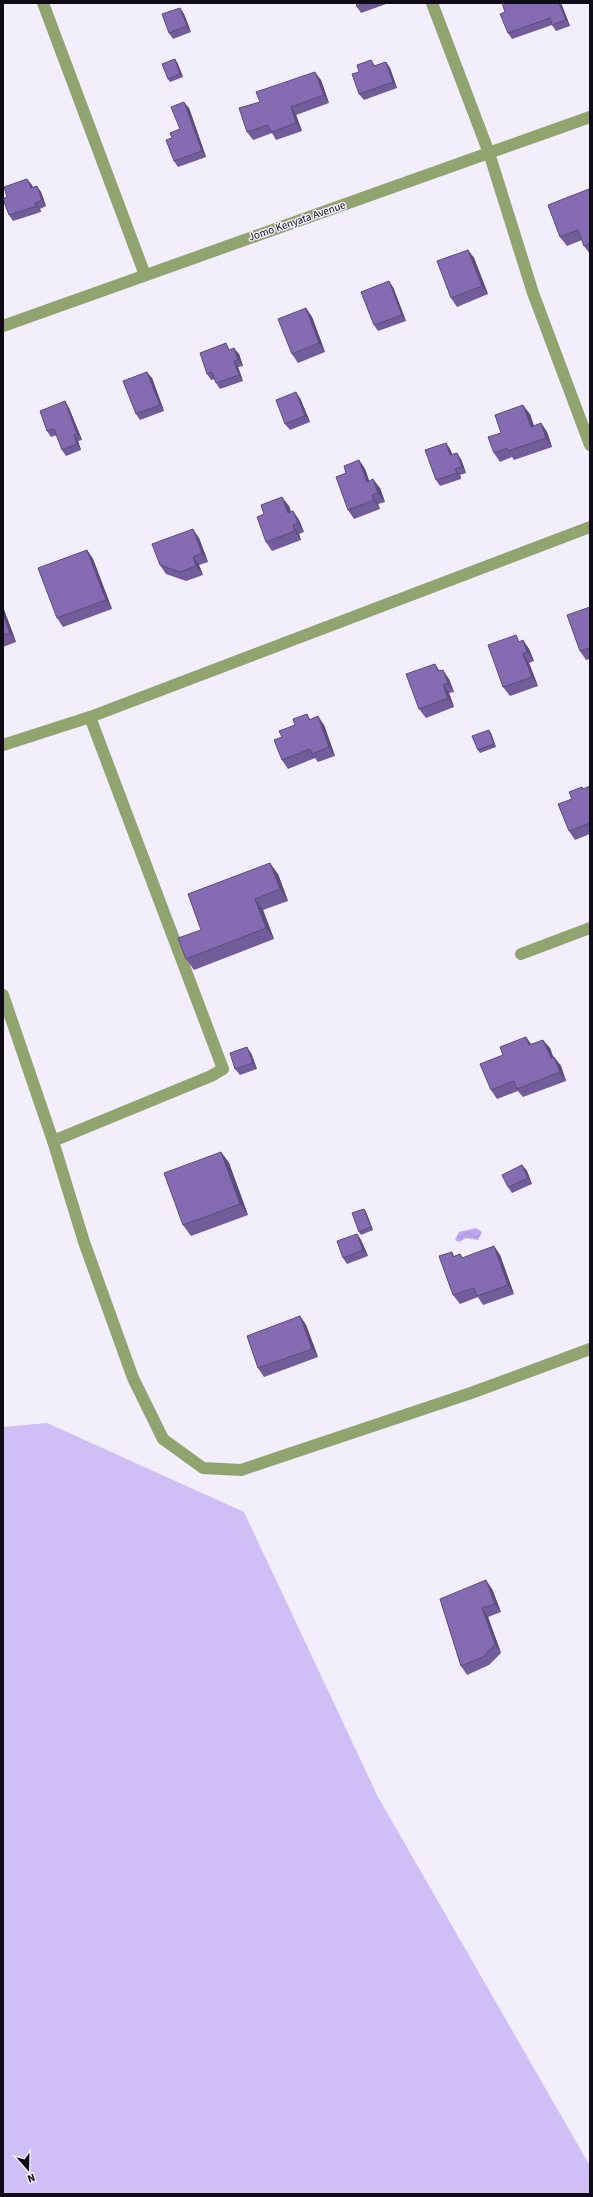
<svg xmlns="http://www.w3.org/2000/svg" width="593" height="2197" font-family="'Source Sans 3',sans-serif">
<defs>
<pattern id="water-waves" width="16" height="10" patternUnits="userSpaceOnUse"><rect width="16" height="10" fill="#bea5f1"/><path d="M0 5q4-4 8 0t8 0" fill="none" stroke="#a28dce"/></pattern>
</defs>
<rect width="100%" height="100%" fill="#f2eefb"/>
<!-- green -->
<path fill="#d0bef7" d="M47 1423 244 1512 378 1797 590 2166V2194H3V1427Z"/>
<!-- water -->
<path fill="url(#water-waves)" d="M476 1228 482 1232 478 1240 466 1238 459 1242 455 1240 459 1232Z"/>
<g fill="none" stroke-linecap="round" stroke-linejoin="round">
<!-- minor -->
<g stroke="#91a46f" stroke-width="12">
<path d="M43 3 145 275"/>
<path d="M432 3 489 153 533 293 590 445"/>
<path d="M3 326 590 117"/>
<path d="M3 745 90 717 590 527"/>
<path d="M521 954 590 928"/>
<path d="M3 995 53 1141 84 1242 133 1378 163 1439 203 1468 241 1470 471 1393 590 1349"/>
<path d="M53 1141 211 1076 223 1069 90 717"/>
</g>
</g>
<!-- wall -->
<g fill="#725c99">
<path d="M356 3H389L361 13 357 7Z"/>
<path d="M561 3 570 26 556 31 552 25 512 39 508 33 505 12Z"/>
<path d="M180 8 184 14 191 32 173 39 169 33Z"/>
<path d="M371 60 375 66 386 62 390 68 397 88 364 100 359 94V72Z"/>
<path d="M177 62 183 77 170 82 168 79Z"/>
<path d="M321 80 329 103 296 115 302 131 276 140 272 133 253 140 247 132Z"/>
<path d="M189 108 206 157 178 167 174 161 172 138 180 129Z"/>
<path d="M32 185 33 188 41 192 46 206 40 209 41 212 13 221 9 215 7 197Z"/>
<path d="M589 189 590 191V254L584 246 582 240 567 246 560 237Z"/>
<path d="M468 250 474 258 488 294 457 307 451 298Z"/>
<path d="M393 287 406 321 378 331 374 325Z"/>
<path d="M306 308 312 317 325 352 298 363 292 354Z"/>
<path d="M231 349 239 354 243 366 238 367 243 381 220 389 216 383 215 379 211 380 207 374Z"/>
<path d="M152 378 164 411 140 420 136 414Z"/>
<path d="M300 398 310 422 290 430 285 424Z"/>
<path d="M69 408 82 440 78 441 81 450 66 456 62 450 57 435 51 437 47 431Z"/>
<path d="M530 414 534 426 541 423 547 432 552 447 514 460 512 457 500 462 494 453 501 433Z"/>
<path d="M446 443 450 449 452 455 461 459 466 473 460 475 461 479 440 486 436 480Z"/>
<path d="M359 460 365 469 369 481 380 488 385 502 378 504 380 509 354 519 348 510 346 473Z"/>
<path d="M289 506 291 512 293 511 299 520 304 532 299 534 301 540 272 551 266 542Z"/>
<path d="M199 538 208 562 199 565 203 575 186 581 166 574 160 565Z"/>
<path d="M87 550 93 559 112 609 63 627 57 618Z"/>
<path d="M3 607 16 642 3 647Z"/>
<path d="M590 607V659L586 660 580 651Z"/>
<path d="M523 640 529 649 534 661 529 663 538 686 510 696 503 687 521 641Z"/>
<path d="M440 671 449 679 454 692 449 693 454 707 426 718 419 709Z"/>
<path d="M307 714 310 719 324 725 335 756 318 762 315 758 288 769 282 760V737Z"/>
<path d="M491 733 496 747 480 753 478 750Z"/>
<path d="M590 786V834L575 840 569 831 572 799 582 787 583 789Z"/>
<path d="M278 874 288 901 263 910 274 939 194 970 186 959 201 930Z"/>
<path d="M526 1037 531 1044 550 1048 553 1057H554L561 1066 566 1081 523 1097 518 1091 497 1099 491 1090 503 1055Z"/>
<path d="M251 1053 257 1069 240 1075 235 1069Z"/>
<path d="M221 1152 229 1163 248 1215 191 1236 183 1225Z"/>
<path d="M522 1165 527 1171 532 1184 512 1193 508 1187Z"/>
<path d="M364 1209 366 1212 373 1230 361 1235 359 1232Z"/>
<path d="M357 1234 361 1240 368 1256 347 1264 343 1258Z"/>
<path d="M494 1246 500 1255 514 1294 483 1305 478 1297 460 1304 453 1295 452 1252 454 1256 460 1254 463 1258Z"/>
<path d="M300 1316 306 1325 318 1357 264 1377 258 1368Z"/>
<path d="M492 1589 501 1612 488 1617 501 1653 489 1665 467 1675 461 1666 440 1599Z"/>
</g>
<!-- shaded-wall -->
<g fill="#5c4b7d">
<path d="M559 3H561L570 26 566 20Z"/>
<path d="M180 8 184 14 191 32 187 26Z"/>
<path d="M175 59 177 62 183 77 180 74Z"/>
<path d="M386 62 390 68 397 88 393 82Z"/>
<path d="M315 72 321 80 329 103 324 95Z"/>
<path d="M184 102 189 108 206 157 202 151Z"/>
<path d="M291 107 296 115 302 131 296 123Z"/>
<path d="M27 179 32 185 35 194 31 188Z"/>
<path d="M37 186 41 192 46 206 42 200Z"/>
<path d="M35 203 40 209 41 212Z"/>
<path d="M468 250 474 258 488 294 482 286Z"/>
<path d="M389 281 393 287 406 321 402 315Z"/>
<path d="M306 308 312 317 325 352 319 343Z"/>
<path d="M234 348 239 354 243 366 238 360Z"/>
<path d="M234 361 238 367 243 381 239 375Z"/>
<path d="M147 372 152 378 164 411 160 405Z"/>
<path d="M296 392 300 398 310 422 305 416Z"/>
<path d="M65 401 69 408 82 440 77 434Z"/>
<path d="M523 405 530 414 537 436 531 427Z"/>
<path d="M541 423 547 432 552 447 546 438Z"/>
<path d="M74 435 78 441 81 450 77 444Z"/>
<path d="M446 443 450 449 455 461 450 455Z"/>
<path d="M457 453 461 459 466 473 462 467Z"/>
<path d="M359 460 365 469 373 491 367 482Z"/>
<path d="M455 469 460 475 461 479 457 473Z"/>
<path d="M373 479 380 488 385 502 378 493Z"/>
<path d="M372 495 378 504 380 509 374 500Z"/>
<path d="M282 497 289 506 294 521 288 513Z"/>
<path d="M293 511 299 520 304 532 298 523Z"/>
<path d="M293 525 299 534 301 540 295 531Z"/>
<path d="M193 529 199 538 208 562 202 553Z"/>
<path d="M87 550 93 559 112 609 106 600Z"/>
<path d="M193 557 199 565 203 575 196 566Z"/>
<path d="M3 607 16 642 10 633 3 615Z"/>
<path d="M523 640 529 649 534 661 527 652Z"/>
<path d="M523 654 529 663 538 686 532 677Z"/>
<path d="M435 664 441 673 438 671Z"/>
<path d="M443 670 449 679 454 692 448 683Z"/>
<path d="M443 685 449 693 454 707 448 698Z"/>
<path d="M318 716 324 725 335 756 329 747Z"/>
<path d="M489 730 491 733 496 747 494 744Z"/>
<path d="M270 863 278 874 288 901 280 889Z"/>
<path d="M255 899 263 910 274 939 266 928Z"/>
<path d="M526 1037 532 1046 529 1045Z"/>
<path d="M543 1040 550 1048 557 1067 551 1058Z"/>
<path d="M247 1047 251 1053 257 1069 253 1063Z"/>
<path d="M554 1057 561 1066 566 1081 560 1072Z"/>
<path d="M221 1152 229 1163 248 1215 240 1204Z"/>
<path d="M522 1165 527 1171 532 1184 528 1178Z"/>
<path d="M364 1209 366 1212 373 1230 371 1227Z"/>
<path d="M357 1234 361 1240 368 1256 363 1250Z"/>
<path d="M494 1246 500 1255 514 1294 508 1285Z"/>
<path d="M300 1316 306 1325 318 1357 312 1349Z"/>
<path d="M486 1580 492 1589 501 1612 495 1604Z"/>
<path d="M482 1608 488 1617 501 1653 495 1644Z"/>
</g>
<!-- building -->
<g fill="#846bb2" stroke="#5c4b7d">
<path d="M356 3H368L357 7Z"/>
<path d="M502 3H559L566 20 552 25 550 18 508 33 500 14 505 12Z"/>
<path d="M180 8 187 26 169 33 162 14Z"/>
<path d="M175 59 180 74 168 79 162 64Z"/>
<path d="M371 60 374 66 386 62 393 82 359 94 352 74 359 72 357 65Z"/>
<path d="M315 72 324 95 291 107 296 123 271 132 268 125 247 132 239 108 260 102 256 92Z"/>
<path d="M184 102 202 151 174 161 166 140 172 138 170 133 180 129 171 107Z"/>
<path d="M27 179 31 188 37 186 42 200 35 203 37 206 9 215 3 199 7 197 4 187Z"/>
<path d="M589 189 590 192V243L584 246 578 230 560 237 548 205Z"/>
<path d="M468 250 482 286 451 298 437 261Z"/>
<path d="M389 281 402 315 374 325 361 292Z"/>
<path d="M306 308 319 343 292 354 278 319Z"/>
<path d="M226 343 229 350 234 348 238 360 234 361 239 375 216 383 212 372 207 374 200 353Z"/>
<path d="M147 372 160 405 136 414 123 381Z"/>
<path d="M296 392 305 416 285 424 276 400Z"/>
<path d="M65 401 77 434 74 435 77 444 62 450 54 429 47 431 40 411Z"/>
<path d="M523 405 531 427 541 423 546 438 508 451 507 448 494 453 488 437 501 433 495 415Z"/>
<path d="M446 443 450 455 457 453 462 467 455 469 457 473 436 480 425 450Z"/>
<path d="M359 460 367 482 373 479 378 493 372 495 374 500 348 510 336 477 346 473 344 466Z"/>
<path d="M282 497 288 513 293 511 298 523 293 525 295 531 266 542 257 517 264 514 261 505Z"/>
<path d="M193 529 202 553 193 557 196 566 180 572 160 565 152 544Z"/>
<path d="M87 550 106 600 57 618 38 568Z"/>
<path d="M590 607V648L580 651 567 615Z"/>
<path d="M3 615 10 633 3 635Z"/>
<path d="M516 635 519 642 523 640 527 652 523 654 532 677 503 687 488 645Z"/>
<path d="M435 664 438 671 443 670 448 683 443 685 448 698 419 709 406 674Z"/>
<path d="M307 714 309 720 318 716 329 747 312 754 310 749 282 760 274 740 282 737 279 731 295 725 293 719Z"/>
<path d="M489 730 494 744 478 750 472 736Z"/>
<path d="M590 786V823L569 831 558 804 572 799 569 792 582 787 583 789Z"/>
<path d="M270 863 280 889 255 899 266 928 186 959 178 938 201 930 188 894Z"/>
<path d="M526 1037 529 1045 543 1040 551 1058 554 1057 560 1072 517 1089 514 1081 491 1090 480 1064 503 1055 500 1047Z"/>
<path d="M247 1047 253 1063 235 1069 230 1053Z"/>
<path d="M221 1152 240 1204 183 1225 164 1173Z"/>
<path d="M522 1165 528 1178 508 1187 502 1175Z"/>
<path d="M364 1209 371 1227 359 1232 352 1213Z"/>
<path d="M357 1234 363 1250 343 1258 337 1241Z"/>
<path d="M494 1246 508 1285 477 1296 474 1288 453 1295 439 1256 452 1252 453 1257 460 1254 462 1258Z"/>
<path d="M300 1316 312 1349 258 1368 247 1336Z"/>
<path d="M486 1580 495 1604 482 1608 495 1644 483 1657 461 1666 440 1599Z"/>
</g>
<g text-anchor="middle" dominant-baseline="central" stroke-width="3" stroke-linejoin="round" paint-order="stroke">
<!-- street labels -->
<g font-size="11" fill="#100c17" stroke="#f2eefb">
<text transform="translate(297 221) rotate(-19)">Jomo Kenyata Avenue</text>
</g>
</g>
<!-- border -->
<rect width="593" height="2197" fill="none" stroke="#100c17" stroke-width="8"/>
<!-- north arrow -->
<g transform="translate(28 2169) rotate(160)" stroke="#f2eefb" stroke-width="3" paint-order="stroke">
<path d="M0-3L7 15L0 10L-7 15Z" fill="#100c17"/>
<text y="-6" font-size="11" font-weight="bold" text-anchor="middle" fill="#100c17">N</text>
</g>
</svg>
